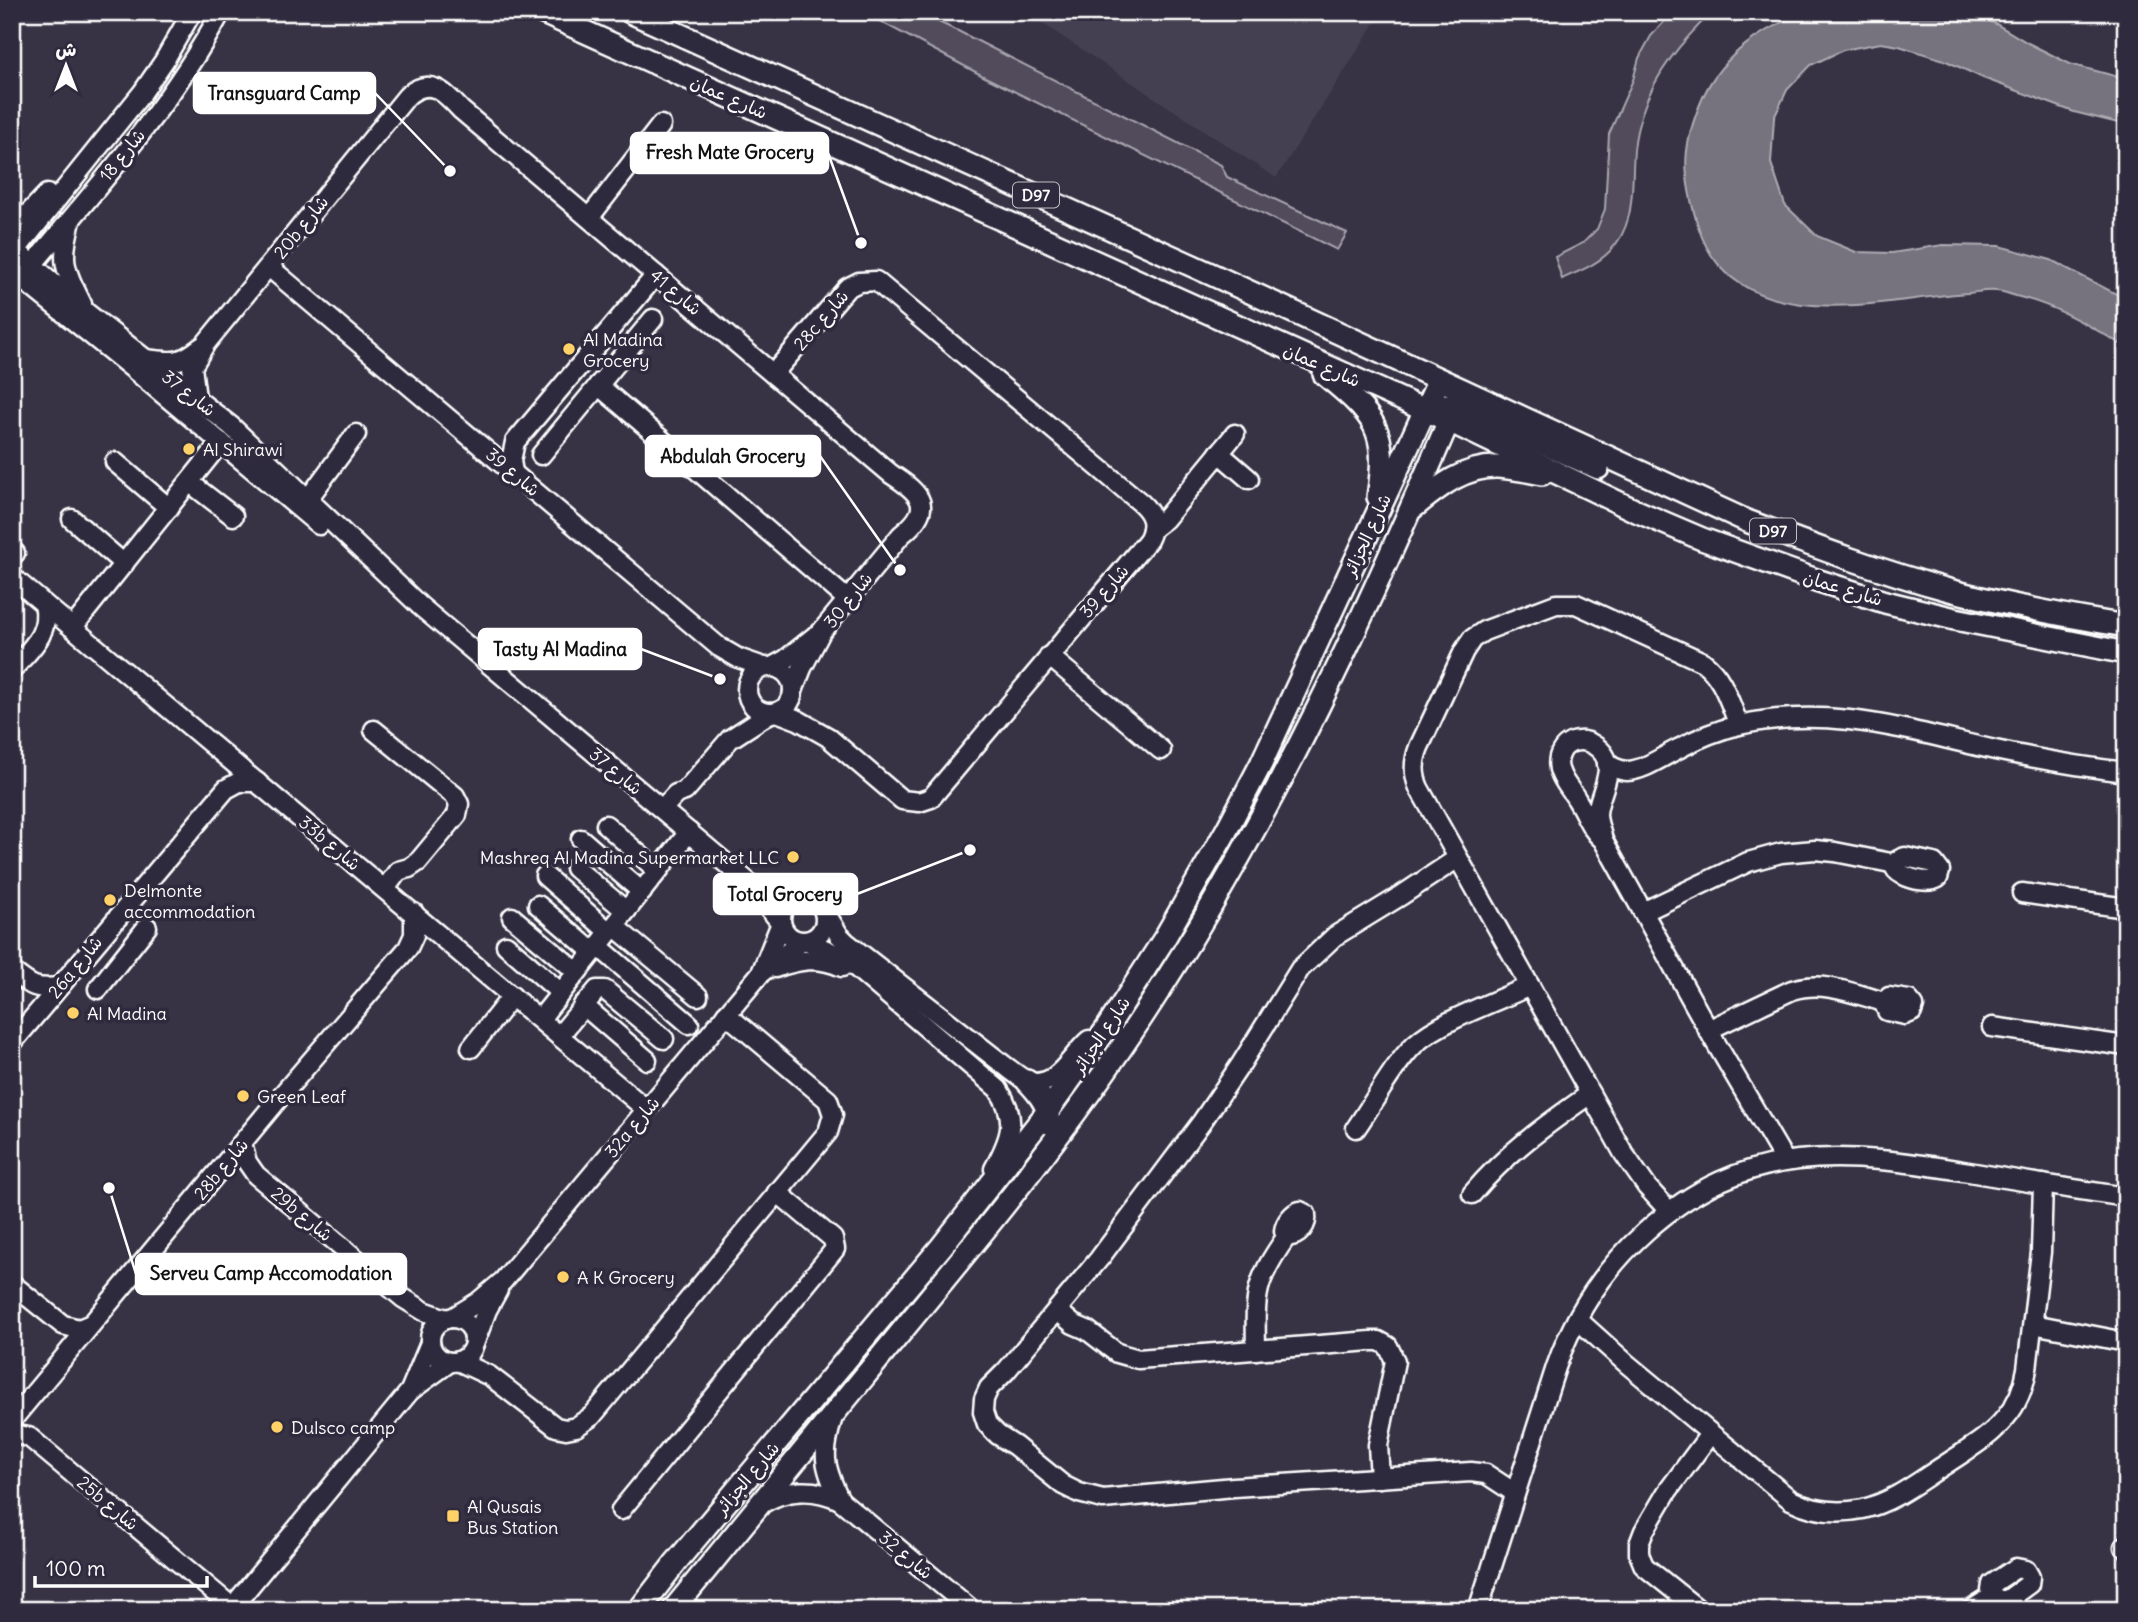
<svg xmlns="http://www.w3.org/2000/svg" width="2138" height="1622" font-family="Delius,'Playpen Sans Arabic',sans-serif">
<rect width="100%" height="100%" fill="#373345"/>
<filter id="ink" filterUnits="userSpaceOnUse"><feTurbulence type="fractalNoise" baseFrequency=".0143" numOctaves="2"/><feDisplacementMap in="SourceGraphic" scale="14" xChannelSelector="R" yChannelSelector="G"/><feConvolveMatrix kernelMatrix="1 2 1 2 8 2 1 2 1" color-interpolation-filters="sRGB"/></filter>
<g filter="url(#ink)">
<!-- built -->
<path fill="#444051" d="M1025 12H1382L1276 178Z"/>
<!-- green -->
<g fill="#514c5c" stroke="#a8a6ae" stroke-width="2">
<path d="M871 12H917L958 31 1221 165 1227 177 1347 233 1337 250 985 77 870 16Z"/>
<path d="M1673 12H1712C1682 41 1655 73 1642 113 1638 125 1635 138 1634 150 1631 186 1637 225 1609 252 1596 265 1579 271 1562 279L1555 257 1583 243 1597 229 1605 209 1609 134 1633 80 1639 58 1651 36Z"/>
</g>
<!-- water -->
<path fill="#76737f" stroke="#adabb2" stroke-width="2" d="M1807 12H1969L1996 24 2028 43 2070 64 2126 79V125L2074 112 1983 78 1944 60 1899 46 1881 43 1843 50 1811 65 1787 90 1774 118 1771 163 1785 205 1817 236 1856 252 1892 253 1943 245 1999 246 2051 260 2126 299V347C2089 326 2058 306 2016 296 2009 294 2002 291 1996 291 1987 290 1978 292 1969 293 1939 295 1910 300 1880 303 1808 311 1723 307 1698 226 1682 174 1681 147 1703 97 1722 55 1764 27 1807 12Z"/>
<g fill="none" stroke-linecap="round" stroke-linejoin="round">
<defs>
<g id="minor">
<path d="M589 218 661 125"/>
<path d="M12 220 28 214 47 194"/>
<path d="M71 221C60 261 64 268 82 304"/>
<path d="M12 247 87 313 231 426 420 606 747 881 781 923 761 973"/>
<path d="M12 255 142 93 164 61 192 12"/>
<path d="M269 267 719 647 738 658 764 667"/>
<path d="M12 271 132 368 319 525"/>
<path d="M12 289C86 200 166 114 221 12"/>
<path d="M146 359C173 362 178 365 201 347"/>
<path d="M773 374 847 288 859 282 876 281 1141 503C1153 514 1156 525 1148 540L931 798 919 802 902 800 828 737 798 720 777 712"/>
<path d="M598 385 848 600"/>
<path d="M196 398 192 367 206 343 407 96C430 76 444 92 461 110L891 474C922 494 935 508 901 535L821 632 802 668 793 691"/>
<path d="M1219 453 1249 479"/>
<path d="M541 455 653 319"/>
<path d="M115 462 169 508"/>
<path d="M513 472 511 461 515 442 656 275"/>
<path d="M189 482 233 516"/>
<path d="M308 499 356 434"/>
<path d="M72 519 124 564"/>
<path d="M1152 529 1165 519 1235 434"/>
<path d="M12 551 15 553"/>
<path d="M12 577 646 1109"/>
<path d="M73 627 221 442"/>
<path d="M1049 656 1161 750"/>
<circle cx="770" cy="690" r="23"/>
<path d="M772 667 785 660 815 636"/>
<path d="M12 670C30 649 51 634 44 604"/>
<path d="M374 730 455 796 459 804 457 815 418 862 409 868 398 871 385 889"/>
<path d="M1607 764C1613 767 1619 771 1627 771 1645 770 1663 756 1680 748 1698 738 1718 730 1739 725 1832 705 1905 730 1995 750 2038 759 2082 767 2126 772"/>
<path d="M662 809 676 794 685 791 730 739 770 713"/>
<path d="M606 825 658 871"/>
<path d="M581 839 642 892"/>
<path d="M1603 840C1590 829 1586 814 1577 800 1572 791 1563 782 1560 772 1558 768 1558 761 1559 757 1561 750 1566 744 1573 742 1580 740 1588 741 1594 745 1623 764 1598 791 1597 814 1597 823 1601 831 1603 840L1714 1040 1785 1161"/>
<path d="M1905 857 1934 863 1940 871 1938 878C1921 888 1873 867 1905 857Z"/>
<path d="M1458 858 1402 895 1335 936 1300 969 1241 1064 1201 1123 1099 1259 1006 1371 989 1388 984 1399 983 1412 987 1424 998 1435 1015 1446 1063 1485 1079 1493 1103 1499 1234 1487 1471 1472 1486 1474 1515 1493"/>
<path d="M575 868 626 911"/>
<path d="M545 876 609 932"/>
<path d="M2022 893 2126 908"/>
<circle cx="803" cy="919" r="22"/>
<path d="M538 905 593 952"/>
<path d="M825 912 839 935 846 942 1004 1065C1011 1070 1019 1077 1027 1081 1055 1092 1072 1054 1089 1040"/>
<path d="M1643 912 1748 862 1781 853 1815 850 1835 852 1896 864"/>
<path d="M512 917 577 972"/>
<path d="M614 926 698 996"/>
<path d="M808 942 838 955 847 960 998 1089C1019 1120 1010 1139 994 1169"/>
<path d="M506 945 561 993"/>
<path d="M598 946 689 1024"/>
<path d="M775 968C799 960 818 956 842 967"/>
<path d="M12 971C31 986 35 990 59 987"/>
<path d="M98 989 147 927"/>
<path d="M1889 997 1909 1000 1914 1006 1912 1012 1905 1015 1887 1011 1884 1004Z"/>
<path d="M583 1005 647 1060"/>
<path d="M540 1019 689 832"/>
<path d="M1992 1027 2126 1046"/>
<path d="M1708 1030 1792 990C1823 980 1855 994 1884 1002"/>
<path d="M559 1036 597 990H605L664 1039"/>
<path d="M12 1043 226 789 239 782H257"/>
<path d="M471 1048 512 996"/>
<path d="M1356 1128C1372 1105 1395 1063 1415 1044 1440 1021 1497 1001 1530 986"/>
<path d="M242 1144 247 1162 256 1175 403 1298 424 1311 446 1319"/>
<path d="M1472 1194C1506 1153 1547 1124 1590 1094"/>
<path d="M1300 1211 1306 1214C1308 1225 1298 1238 1288 1236L1284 1231C1285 1223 1292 1213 1300 1211Z"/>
<path d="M1669 1211 1647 1187 1624 1154 1419 788C1413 774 1413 762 1419 747L1464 651 1472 639 1484 631 1556 604H1576L1703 662C1724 678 1729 702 1739 725"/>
<path d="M12 1284 63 1325 79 1329 91 1324"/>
<path d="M1058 1311 1073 1324 1087 1330 1117 1353 1138 1359 1371 1341H1379L1388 1346 1395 1361 1378 1445 1380 1478"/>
<path d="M452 1318 478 1302 503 1281 761 973 801 942"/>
<circle cx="452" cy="1340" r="22"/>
<path d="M1577 1319 1626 1363 1791 1500C1814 1512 1838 1514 1863 1509 1893 1502 1918 1482 1943 1466 1965 1451 1990 1438 2006 1417 2018 1403 2024 1387 2027 1369L2041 1252 2043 1184"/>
<path d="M2033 1324 2126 1342"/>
<path d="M474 1344 487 1310 498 1290"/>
<path d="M1256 1350C1255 1293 1254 1283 1287 1236"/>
<path d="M458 1361 490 1376 556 1427 566 1429 576 1427 592 1416 828 1132 833 1115 828 1100 726 1014"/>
<path d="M410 1391 450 1362"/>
<path d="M833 1417C822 1454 823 1465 840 1500"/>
<path d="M12 1420 275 1103 408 948 414 935V913"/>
<path d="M12 1434 29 1437 232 1607"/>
<path d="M761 1504C786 1489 814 1487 840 1500L972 1610"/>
<path d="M621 1510 835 1249 833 1239 777 1192"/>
<path d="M2124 1547 2126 1545"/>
<path d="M2016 1568 2026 1570 2030 1577 2029 1584 2007 1600H1996L1991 1591 1992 1584Z"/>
<path d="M230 1610 410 1391 430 1343"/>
<path d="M1478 1610 1556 1367C1574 1315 1604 1269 1645 1232 1746 1140 1845 1152 1969 1172 2021 1181 2073 1189 2126 1197"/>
<path d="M1699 1610 1644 1566 1639 1554V1544L1644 1531 1667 1492 1710 1434"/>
<path d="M1971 1610 1993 1596"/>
</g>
<g id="major">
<path d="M541 12 1449 421 1634 510 1702 539 1816 580 1885 602 1955 619 2126 653"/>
<path d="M630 12 1213 275 1747 521C1813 546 1880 571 1949 590 2007 605 2066 616 2126 626"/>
<path d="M1324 374C1375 416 1389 429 1378 497"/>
<path d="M1444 405H1456L1598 468"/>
<path d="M1414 507C1439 487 1464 466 1498 467 1512 468 1528 471 1542 474"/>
<path d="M1027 1081C1037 1091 1051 1108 1048 1123"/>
<path d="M639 1610 676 1562 941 1247 1048 1111 1107 1028 1164 939 1226 831 1261 764 1439 380"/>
<path d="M673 1610C737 1533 800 1454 864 1377 962 1258 1062 1140 1146 1011 1274 816 1371 604 1462 390"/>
</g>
</defs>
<!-- minor casing -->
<use href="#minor" stroke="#fff" stroke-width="23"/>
<!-- major casing -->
<use href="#major" stroke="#fff" stroke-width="26"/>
<!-- minor -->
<use href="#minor" stroke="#2f2a3d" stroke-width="18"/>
<!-- major -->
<use href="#major" stroke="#2f2a3d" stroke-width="21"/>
</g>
</g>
<!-- markers -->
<g fill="#ffd166" stroke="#2f2a3d" stroke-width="2.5">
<circle cx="569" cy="349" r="7"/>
<circle cx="189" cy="449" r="7"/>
<circle cx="793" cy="857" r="7"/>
<circle cx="110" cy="900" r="7"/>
<circle cx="73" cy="1013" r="7"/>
<circle cx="243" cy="1096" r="7"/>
<circle cx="563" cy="1277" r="7"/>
<circle cx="277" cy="1427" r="7"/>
<rect x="446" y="1509" width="14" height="14" rx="3.5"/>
</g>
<g text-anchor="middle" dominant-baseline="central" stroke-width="7" stroke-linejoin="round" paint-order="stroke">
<!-- shield labels -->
<g fill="#2f2a3d" stroke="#c1bfc5" stroke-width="2">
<rect x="1013" y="182.5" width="46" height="25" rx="5"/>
<rect x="1750" y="518.5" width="46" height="25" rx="5"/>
</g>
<g font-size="16" font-weight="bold" fill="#fff">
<text x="1036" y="195">D97</text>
<text x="1773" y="531">D97</text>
</g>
<!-- street labels -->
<g font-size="18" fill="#fff" stroke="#2f2a3d">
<text transform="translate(729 97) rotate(24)">شارع عمان</text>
<text transform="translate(122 155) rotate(-51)">شارع 18</text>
<text transform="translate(301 227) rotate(-51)">20b شارع</text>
<text transform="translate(676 292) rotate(40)">شارع 41</text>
<text transform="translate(821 320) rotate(-49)">28c شارع</text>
<text transform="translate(1322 365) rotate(24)">شارع عمان</text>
<text transform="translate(189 393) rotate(38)">شارع 37</text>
<text transform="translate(513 472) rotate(40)">شارع 39</text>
<text transform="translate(1367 535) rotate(-65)">شارع الجزائر</text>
<text transform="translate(1843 588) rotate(17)">شارع عمان</text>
<text transform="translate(1104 591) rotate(-49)">شارع 39</text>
<text transform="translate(848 600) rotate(-51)">شارع 30</text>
<text transform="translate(616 771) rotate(40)">شارع 37</text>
<text transform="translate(330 843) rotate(40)">33b شارع</text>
<text transform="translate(75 967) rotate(-51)">26a شارع</text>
<text transform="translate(1101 1035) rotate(-56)">شارع الجزائر</text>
<text transform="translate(632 1127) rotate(-50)">32a شارع</text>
<text transform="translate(221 1169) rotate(-50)">28b شارع</text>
<text transform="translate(302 1214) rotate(40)">29b شارع</text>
<text transform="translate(747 1478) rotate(-50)">شارع الجزائر</text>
<text transform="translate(108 1503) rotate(40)">25b شارع</text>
<text transform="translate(906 1555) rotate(40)">شارع 32</text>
</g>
<!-- poi labels -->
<g font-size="18" fill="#fff" stroke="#2f2a3d" text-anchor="start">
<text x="583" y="339">Al Madina<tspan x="583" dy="21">Grocery</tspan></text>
<text x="203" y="449">Al Shirawi</text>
<text x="779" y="857" text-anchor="end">Mashreq Al Madina Supermarket LLC</text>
<text x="124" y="890">Delmonte<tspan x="124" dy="21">accommodation</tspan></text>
<text x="87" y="1013">Al Madina</text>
<text x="257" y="1096">Green Leaf</text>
<text x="577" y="1277">A K Grocery</text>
<text x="291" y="1427">Dulsco camp</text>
<text x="467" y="1506">Al Qusais<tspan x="467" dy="21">Bus Station</tspan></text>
</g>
</g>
<!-- callouts -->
<path fill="none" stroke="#fff" stroke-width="2.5" d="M450 171L375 93M861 243L828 153M900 570L820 456M720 679L641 649M970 850L857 894M109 1188L136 1274"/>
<g fill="#fff" stroke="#2f2a3d" stroke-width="2.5">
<circle cx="450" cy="171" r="7"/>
<circle cx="861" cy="243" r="7"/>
<circle cx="900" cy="570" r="7"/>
<circle cx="720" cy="679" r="7"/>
<circle cx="970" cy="850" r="7"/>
<circle cx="109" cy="1188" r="7"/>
</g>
<g fill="#fff" stroke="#fff" stroke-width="2.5">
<rect x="194" y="73" width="181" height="40" rx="7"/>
<rect x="631" y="133" width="197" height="40" rx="7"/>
<rect x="646" y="436" width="174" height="40" rx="7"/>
<rect x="479" y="629" width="162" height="40" rx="7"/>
<rect x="714" y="874" width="143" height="40" rx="7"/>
<rect x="136" y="1254" width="270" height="40" rx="7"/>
</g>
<g font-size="19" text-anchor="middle" font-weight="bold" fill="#111">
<text x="284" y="100">Transguard Camp</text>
<text x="730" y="159">Fresh Mate Grocery</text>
<text x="733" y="463">Abdulah Grocery</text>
<text x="560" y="656">Tasty Al Madina</text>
<text x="785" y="901">Total Grocery</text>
<text x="271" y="1280">Serveu Camp Accomodation</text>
</g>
<!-- margin -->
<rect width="2138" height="1622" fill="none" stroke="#2f2a3d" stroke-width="42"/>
<rect x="21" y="21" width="2096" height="1580" fill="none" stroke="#fff" stroke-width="2.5" filter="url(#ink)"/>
<!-- north arrow -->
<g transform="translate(66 66)" stroke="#2f2a3d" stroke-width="5" paint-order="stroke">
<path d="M0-5L12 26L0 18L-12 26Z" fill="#ffffff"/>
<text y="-10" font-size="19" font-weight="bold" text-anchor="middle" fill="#ffffff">ش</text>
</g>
<!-- scale -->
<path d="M35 1576v10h172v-10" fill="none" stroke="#ffffff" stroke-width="3.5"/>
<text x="46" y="1576" font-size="21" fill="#ffffff" stroke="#2f2a3d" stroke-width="5" paint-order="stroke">100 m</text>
</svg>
